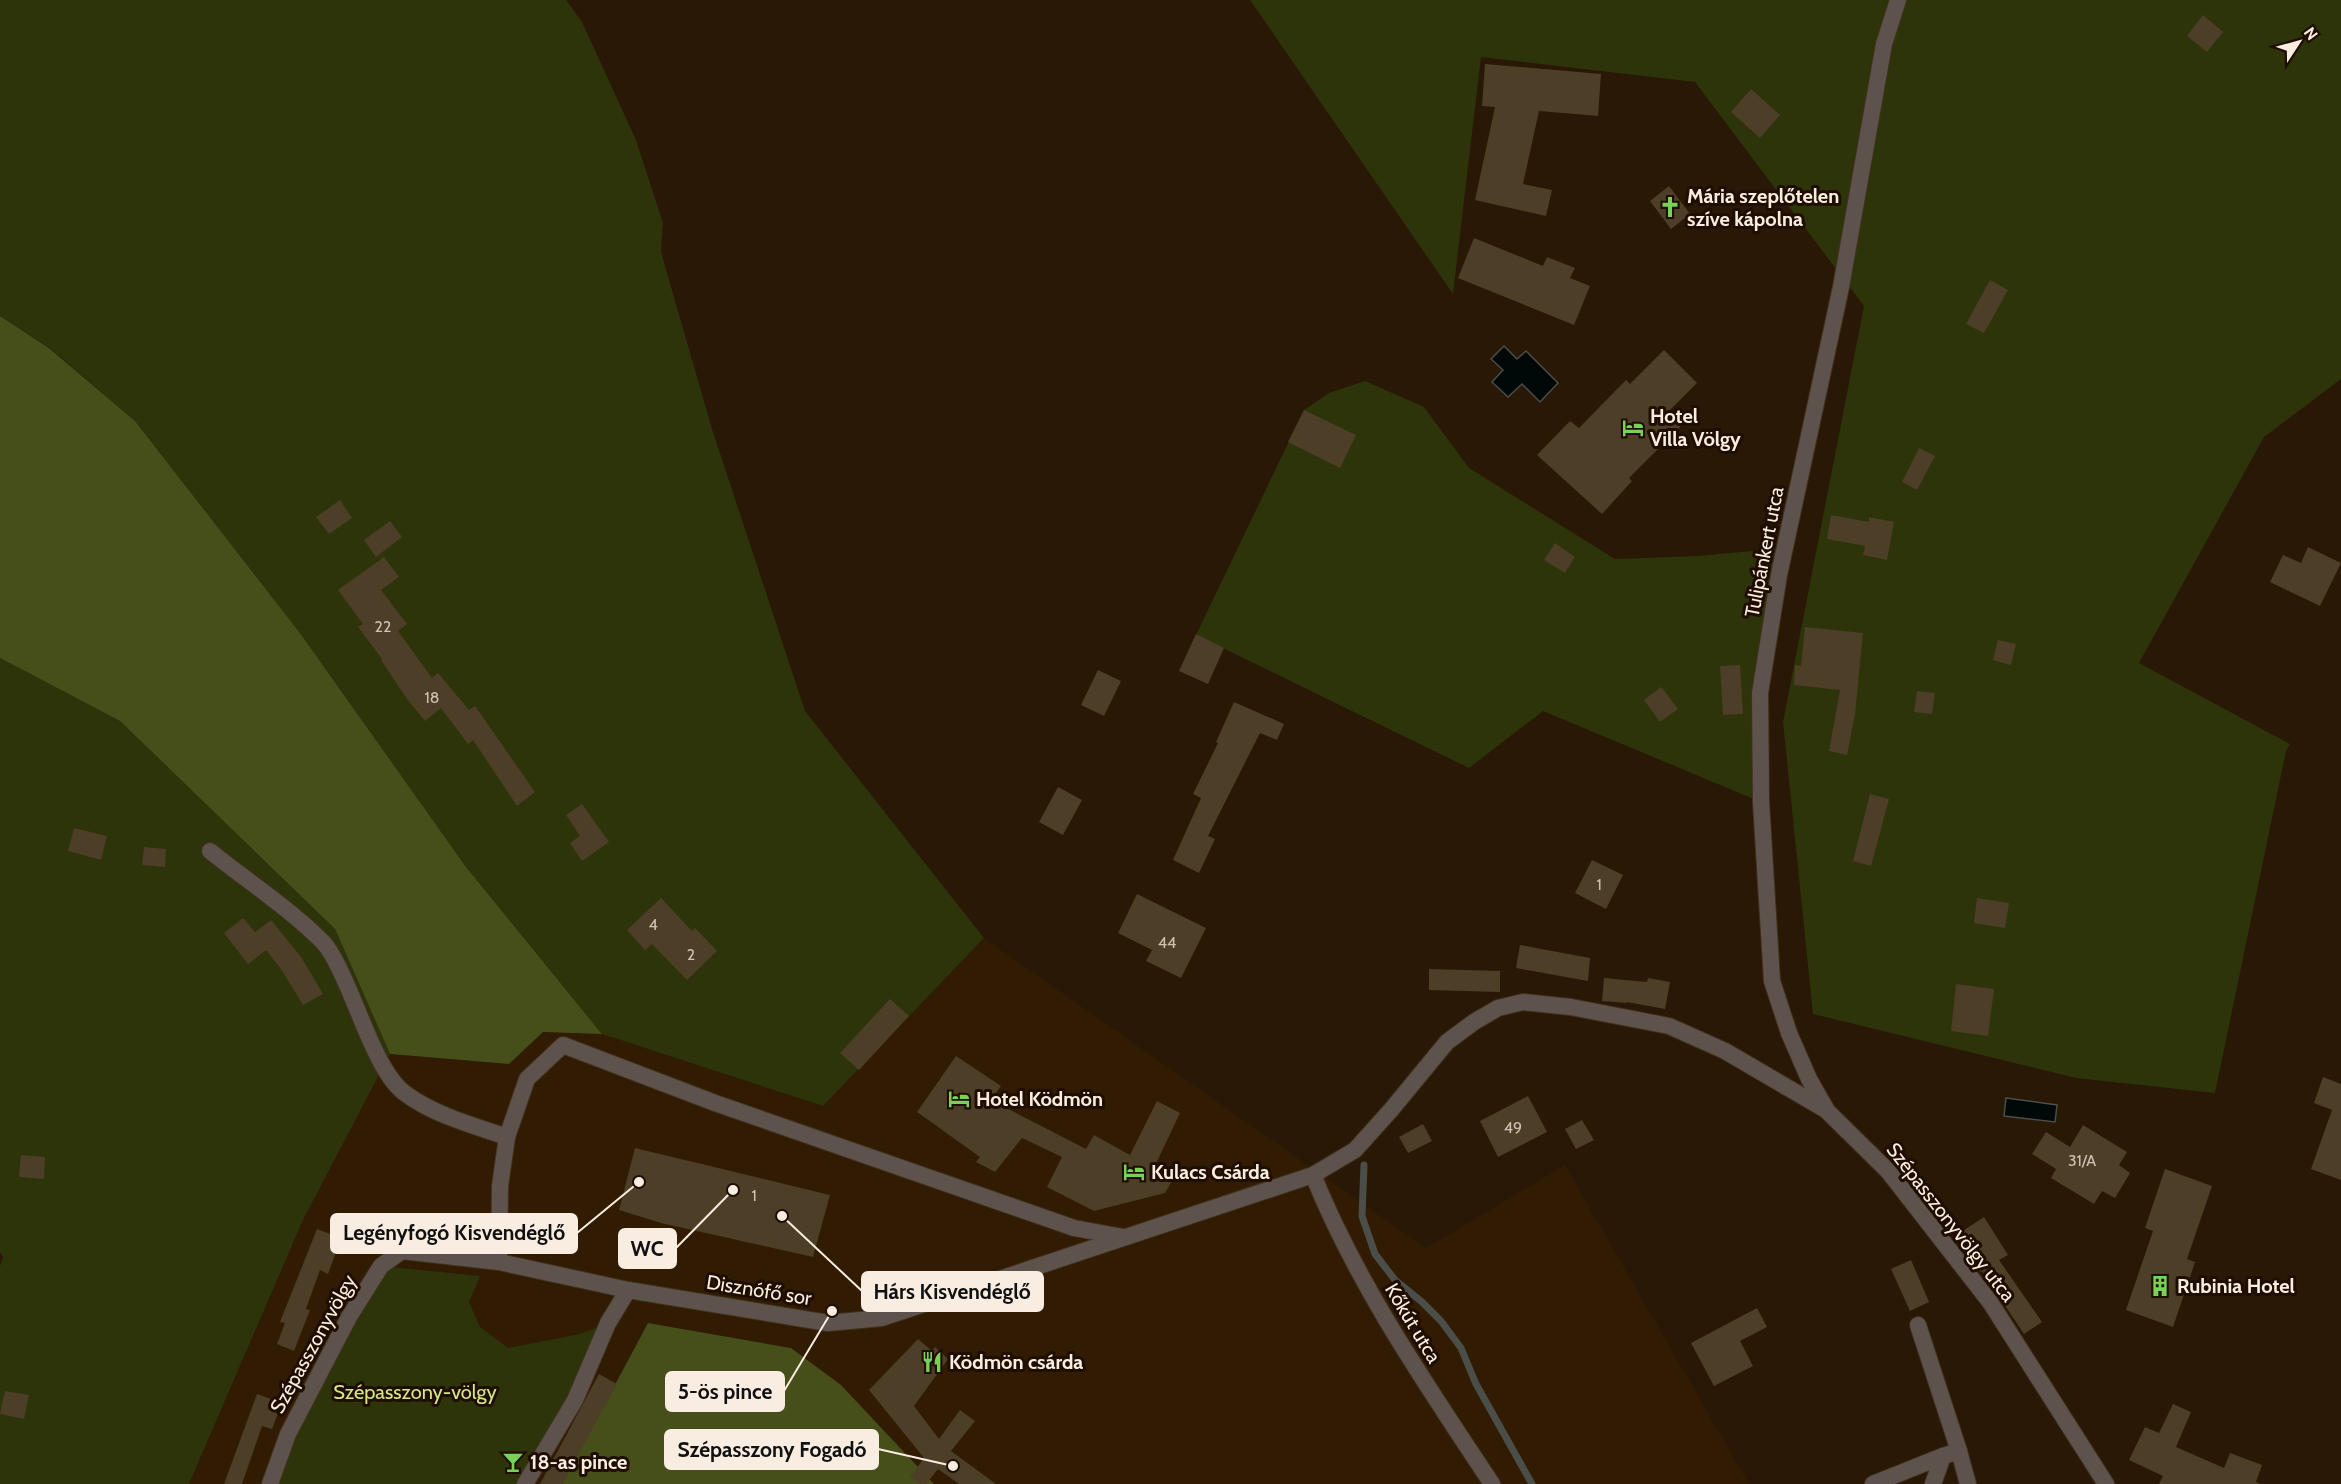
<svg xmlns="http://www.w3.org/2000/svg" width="2341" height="1484" font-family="Cabin,sans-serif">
<rect width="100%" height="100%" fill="#281805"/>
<!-- built -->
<path fill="#311b02" d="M984 938 1426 1248 1565 1165 1749 1484H934L841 1385 791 1348 649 1323 562 1484H189L303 1220 390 1054 509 1064 543 1032 602 1034 822 1106Z"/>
<!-- green -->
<g fill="#2d340a">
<path d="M0 0H566L582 22 636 140 663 223 661 252 712 429 805 711 984 938 823 1106 602 1034 466 867 300 633 135 421 50 348 0 316Z"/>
<path d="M1250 0H2341V379L2264 437 2139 663 2290 744 2286 751 2215 1093 2076 1078 1813 1014 1783 722 1864 306 1695 82 1481 57 1453 294Z"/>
<path d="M1365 381 1424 407 1469 468 1615 559 1697 556 1785 548 1760 693 1761 802 1543 711 1469 768 1196 635 1304 410 1329 393Z"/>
<path d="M0 658 120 721 335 929 390 1054 303 1220 189 1484H0V1266L3 1257 0 1252Z"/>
<path d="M381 1266 480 1276 469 1302 480 1327 508 1348 580 1334 608 1323 525 1484H276L324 1367Z"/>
</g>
<!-- forest -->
<g fill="#464f19">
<path d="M0 316 49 348 135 421 300 633 466 867 602 1034 543 1032 509 1064 390 1054 335 929 120 721 0 658Z"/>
<path d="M648 1323 791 1348 841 1385 934 1484H562Z"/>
</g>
<!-- water -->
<g fill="#000808" stroke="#4b4d49" stroke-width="1.5">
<path d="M1504 346 1517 359 1526 351 1558 383 1540 402 1522 384 1508 397 1492 382 1503 370 1491 359Z"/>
<path d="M2006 1098 2057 1105 2055 1122 2004 1116Z"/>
</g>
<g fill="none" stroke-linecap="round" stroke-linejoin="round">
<!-- stream -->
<path stroke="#4b4d49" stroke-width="7" d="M1364 1165 1362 1216 1375 1254 1395 1280 1422 1302 1441 1321 1461 1348 1476 1384 1532 1484"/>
</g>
<!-- building -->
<g fill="#4d3e27">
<path d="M2203 15 2223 32 2207 52 2187 36Z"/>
<path d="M1485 64 1601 74 1598 116 1539 111 1523 184 1552 190 1546 216 1475 200 1495 107 1482 106Z"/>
<path d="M1751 89 1780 115 1760 138 1731 112Z"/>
<path d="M1669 186 1690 214 1671 229 1650 201Z"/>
<path d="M1474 238 1543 266 1547 257 1575 268 1570 278 1590 286 1574 325 1458 278Z"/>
<path d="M1990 280 2008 290 1984 333 1966 324Z"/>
<path d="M1664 350 1697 383 1669 411 1683 424 1629 478 1632 481 1602 514 1537 455 1570 421 1579 428 1626 380 1630 384Z"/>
<path d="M1304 410 1356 435 1340 468 1288 442Z"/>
<path d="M1919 448 1935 456 1917 490 1902 482Z"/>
<path d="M340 500 352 518 329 534 316 517Z"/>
<path d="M1831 515 1869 522V517L1894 522 1887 560 1863 555 1865 546 1827 539Z"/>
<path d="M390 521 402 537 376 557 364 540Z"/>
<path d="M1555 543 1575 557 1565 573 1544 560Z"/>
<path d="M2308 547 2341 563 2320 606 2270 582 2283 555 2301 563Z"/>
<path d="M384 557 399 577 381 590 407 624 398 631 432 678 438 673 469 710 475 706 535 792 517 806 473 740 468 744 441 708 425 721 407 699 381 660 382 659 358 627 363 624 338 590Z"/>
<path d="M1805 627 1863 633 1855 714 1847 755 1829 751 1840 690 1794 685 1795 665 1801 666Z"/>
<path d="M1196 634 1224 648 1208 684 1179 671Z"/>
<path d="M1998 640 2016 644 2011 665 1993 660Z"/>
<path d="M1740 665 1743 714 1723 715 1720 666Z"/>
<path d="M1098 670 1121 681 1104 716 1081 705Z"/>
<path d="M1661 687 1678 709 1660 722 1644 700Z"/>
<path d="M1917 691 1935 693 1932 714 1914 712Z"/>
<path d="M1234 702 1284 724 1277 740 1260 733 1208 836 1215 839 1199 873 1173 860 1201 798 1193 794 1218 743 1216 742Z"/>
<path d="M1058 787 1082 800 1063 835 1039 822Z"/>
<path d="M1870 794 1889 799 1871 866 1853 861Z"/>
<path d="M582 804 609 842 582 861 570 843 580 836 566 815Z"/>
<path d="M74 828 107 836 101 860 68 851Z"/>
<path d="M144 847 166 849 165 867 142 865Z"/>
<path d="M1592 860 1623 875 1606 909 1575 893Z"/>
<path d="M1137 894 1206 928 1181 978 1146 961 1152 950 1118 933Z"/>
<path d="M661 898 692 931 695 928 717 951 687 980 652 944 645 950 627 930Z"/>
<path d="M1977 898 2009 903 2005 928 1974 923Z"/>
<path d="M243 918 255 932 271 920 301 957 323 994 303 1005 281 969 266 950 248 964 224 933Z"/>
<path d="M1520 945 1590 958 1588 981 1516 968Z"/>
<path d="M1429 969 1500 971V992L1429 990Z"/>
<path d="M1604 978 1647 982 1648 978 1670 982 1665 1009 1627 1002V1003L1602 1001Z"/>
<path d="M1956 984 1994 989 1988 1036 1951 1031Z"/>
<path d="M890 999 909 1016 859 1070 840 1053Z"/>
<path d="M956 1056 1001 1086 991 1100 1086 1149 1094 1135 1130 1155 1157 1101 1180 1113 1154 1168 1173 1179 1165 1193 1094 1211 1047 1187 1062 1157 1022 1138 995 1172 976 1162 980 1157 917 1112Z"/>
<path d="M2323 1077 2341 1084V1180L2311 1169 2332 1110 2314 1103Z"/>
<path d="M1528 1096 1547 1132 1498 1157 1480 1121Z"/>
<path d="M1582 1120 1594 1140 1576 1149 1565 1129Z"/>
<path d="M1423 1124 1432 1141 1408 1153 1399 1137Z"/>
<path d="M2083 1125 2127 1152 2119 1165 2130 1173 2115 1198 2102 1191 2094 1204 2051 1178 2056 1169 2032 1154 2046 1132 2070 1147Z"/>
<path d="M635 1148 830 1195 813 1257 661 1223 619 1210Z"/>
<path d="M21 1155 45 1157 44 1179 19 1177Z"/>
<path d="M2165 1169 2212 1186 2187 1259 2195 1262 2173 1327 2126 1310 2153 1231 2145 1228Z"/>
<path d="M1984 1217 2008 1255 1999 1260 2042 1322 2024 1334 1982 1271 1980 1272 1969 1258 1955 1236Z"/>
<path d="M317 1229 341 1238 328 1274 320 1270 306 1309 310 1310 294 1351 277 1344 285 1323 280 1322Z"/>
<path d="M1911 1260 1929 1302 1910 1311 1891 1269Z"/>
<path d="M1757 1308 1767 1327 1740 1341 1753 1366 1714 1386 1691 1343Z"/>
<path d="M918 1339 932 1351 935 1347 948 1359 914 1406 939 1439 960 1410 975 1421 951 1451 996 1484H959L938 1469 926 1484H920L910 1477 924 1458 869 1390Z"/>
<path d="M599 1374 617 1384 562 1484H540Z"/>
<path d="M5 1391 29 1395 24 1419 0 1414Z"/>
<path d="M257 1394 271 1399 268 1409 278 1413 272 1429 262 1426 242 1484H224Z"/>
<path d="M2173 1404 2191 1412 2176 1447 2224 1468 2230 1453 2262 1465 2256 1482 2260 1484H2159L2163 1476 2129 1460 2145 1427 2159 1433Z"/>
</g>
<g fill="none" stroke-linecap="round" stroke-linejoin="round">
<defs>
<g id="minor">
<path d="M210 851C242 877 276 899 307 927 314 934 324 941 329 950 354 987 373 1071 406 1094 434 1115 475 1126 507 1137"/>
<path d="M1826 1109 1809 1079 1789 1033 1772 981 1761 802 1760 693 1779 575 1841 287 1884 44 1898 0"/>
<path d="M1313 1175C1358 1286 1426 1384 1492 1484"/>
<path d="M499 1262 500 1186 507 1137 527 1079 563 1045 715 1103 1074 1228 1123 1237"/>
<path d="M1918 1325 1959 1451 1943 1456"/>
<path d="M1959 1451 1968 1484"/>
<path d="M270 1484 288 1434 349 1317 381 1266 402 1251 499 1262 628 1290 828 1323 882 1318 1313 1175 1355 1150 1391 1110 1447 1042 1474 1022 1498 1008 1523 1002 1571 1007 1669 1026 1725 1051 1826 1110 1888 1171 1990 1302 2106 1484"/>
<path d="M525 1484 575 1400 608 1323 628 1290"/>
<path d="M1873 1484 1943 1456 1933 1484"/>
</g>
</defs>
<!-- minor casing -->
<use href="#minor" stroke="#41321f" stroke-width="18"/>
<!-- minor -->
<use href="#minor" stroke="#5e534c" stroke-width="16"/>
</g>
<!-- icons -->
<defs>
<symbol id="church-bare" viewBox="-9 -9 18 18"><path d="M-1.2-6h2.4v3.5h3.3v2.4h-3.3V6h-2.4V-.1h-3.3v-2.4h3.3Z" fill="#79d157" stroke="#1f0e00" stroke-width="2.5" paint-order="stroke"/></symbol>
<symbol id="hotel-bare" viewBox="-9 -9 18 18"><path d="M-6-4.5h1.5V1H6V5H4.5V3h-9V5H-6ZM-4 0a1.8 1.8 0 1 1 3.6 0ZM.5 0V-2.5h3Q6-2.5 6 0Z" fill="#79d157" stroke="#1f0e00" stroke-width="2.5" paint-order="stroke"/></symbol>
<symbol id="building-bare" viewBox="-9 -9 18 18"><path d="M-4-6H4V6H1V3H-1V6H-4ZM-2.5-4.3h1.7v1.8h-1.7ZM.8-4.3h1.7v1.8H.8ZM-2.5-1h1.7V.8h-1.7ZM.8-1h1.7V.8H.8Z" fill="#79d157" stroke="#1f0e00" stroke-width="2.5" paint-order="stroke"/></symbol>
<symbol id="restaurant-bare" viewBox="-9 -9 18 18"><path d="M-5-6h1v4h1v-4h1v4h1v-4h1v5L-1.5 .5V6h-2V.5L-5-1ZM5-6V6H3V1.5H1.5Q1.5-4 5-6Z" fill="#79d157" stroke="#1f0e00" stroke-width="2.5" paint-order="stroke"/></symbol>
<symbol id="bar-bare" viewBox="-9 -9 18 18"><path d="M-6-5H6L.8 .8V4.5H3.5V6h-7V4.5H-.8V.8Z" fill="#79d157" stroke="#1f0e00" stroke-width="2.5" paint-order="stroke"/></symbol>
</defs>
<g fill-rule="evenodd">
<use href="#church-bare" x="1655" y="192" width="30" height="30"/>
<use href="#hotel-bare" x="1618" y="413" width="30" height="30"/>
<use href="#hotel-bare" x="944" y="1084" width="30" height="30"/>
<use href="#hotel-bare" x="1119" y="1157" width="30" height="30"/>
<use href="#building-bare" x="2145" y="1271" width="30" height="30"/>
<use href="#restaurant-bare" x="917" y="1347" width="30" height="30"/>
<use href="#bar-bare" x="498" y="1447" width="30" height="30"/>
</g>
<g text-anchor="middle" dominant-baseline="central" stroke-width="6" stroke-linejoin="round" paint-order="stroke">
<!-- number labels -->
<g font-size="16" fill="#cec1b2">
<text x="383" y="626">22</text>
<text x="432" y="697">18</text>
<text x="1599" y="884">1</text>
<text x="653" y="924">4</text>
<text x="1167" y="942">44</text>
<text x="691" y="954">2</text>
<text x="1513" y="1127">49</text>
<text x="2082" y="1160">31/A</text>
<text x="754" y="1195">1</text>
</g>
<!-- poi labels -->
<g font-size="20" font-weight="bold" fill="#f9ede1" stroke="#1f0e00" text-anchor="start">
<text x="1687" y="196">Mária szeplőtelen<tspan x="1687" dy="23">szíve kápolna</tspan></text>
<text x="1650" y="416">Hotel<tspan x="1650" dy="23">Villa Völgy</tspan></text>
<text x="976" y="1099">Hotel Ködmön</text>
<text x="1151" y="1172">Kulacs Csárda</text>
<text x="2177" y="1286">Rubinia Hotel</text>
<text x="949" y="1362">Ködmön csárda</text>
<text x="530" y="1462">18-as pince</text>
</g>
<!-- street labels -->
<g font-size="20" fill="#f9ede1" stroke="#1f0e00">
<text transform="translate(1764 552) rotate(-79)">Tulipánkert utca</text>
<text transform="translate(1951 1222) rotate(52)">Szépasszonyvölgy utca</text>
<text transform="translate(759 1290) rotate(9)">Disznófő sor</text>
<text transform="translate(1413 1323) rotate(59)">Kőkút utca</text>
<text transform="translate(313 1344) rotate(-61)">Szépasszonyvölgy</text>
</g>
<!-- park labels -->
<g font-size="20" fill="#d4e984" stroke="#1f0e00">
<text x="415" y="1392">Szépasszony-völgy</text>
</g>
</g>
<!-- callouts -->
<path fill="none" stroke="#f9ede1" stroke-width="2" d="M639 1182L577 1233M733 1190L676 1248M782 1216L862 1291M832 1311L784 1391M953 1466L878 1449"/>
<g fill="#f9ede1" stroke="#1f0e00" stroke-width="2">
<circle cx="639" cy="1182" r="6"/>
<circle cx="733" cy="1190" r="6"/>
<circle cx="782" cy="1216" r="6"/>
<circle cx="832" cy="1311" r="6"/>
<circle cx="953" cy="1466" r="6"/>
</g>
<g fill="#f9ede1" stroke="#f9ede1" stroke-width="2">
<rect x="331" y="1214" width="246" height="39" rx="6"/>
<rect x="619" y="1229" width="57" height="39" rx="6"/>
<rect x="862" y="1272" width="181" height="39" rx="6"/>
<rect x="666" y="1372" width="118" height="39" rx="6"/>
<rect x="665" y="1430" width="213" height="39" rx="6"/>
</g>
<g font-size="21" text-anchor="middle" font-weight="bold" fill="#111">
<text x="454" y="1240">Legényfogó Kisvendéglő</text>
<text x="647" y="1256">WC</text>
<text x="952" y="1299">Hárs Kisvendéglő</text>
<text x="725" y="1399">5-ös pince</text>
<text x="772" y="1457">Szépasszony Fogadó</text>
</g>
<!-- north arrow -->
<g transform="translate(2299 42) rotate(54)" stroke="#1f0e00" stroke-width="4.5" paint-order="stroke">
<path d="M0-4.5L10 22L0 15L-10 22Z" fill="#f9ede1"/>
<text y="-9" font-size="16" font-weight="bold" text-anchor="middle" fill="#f9ede1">N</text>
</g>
</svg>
